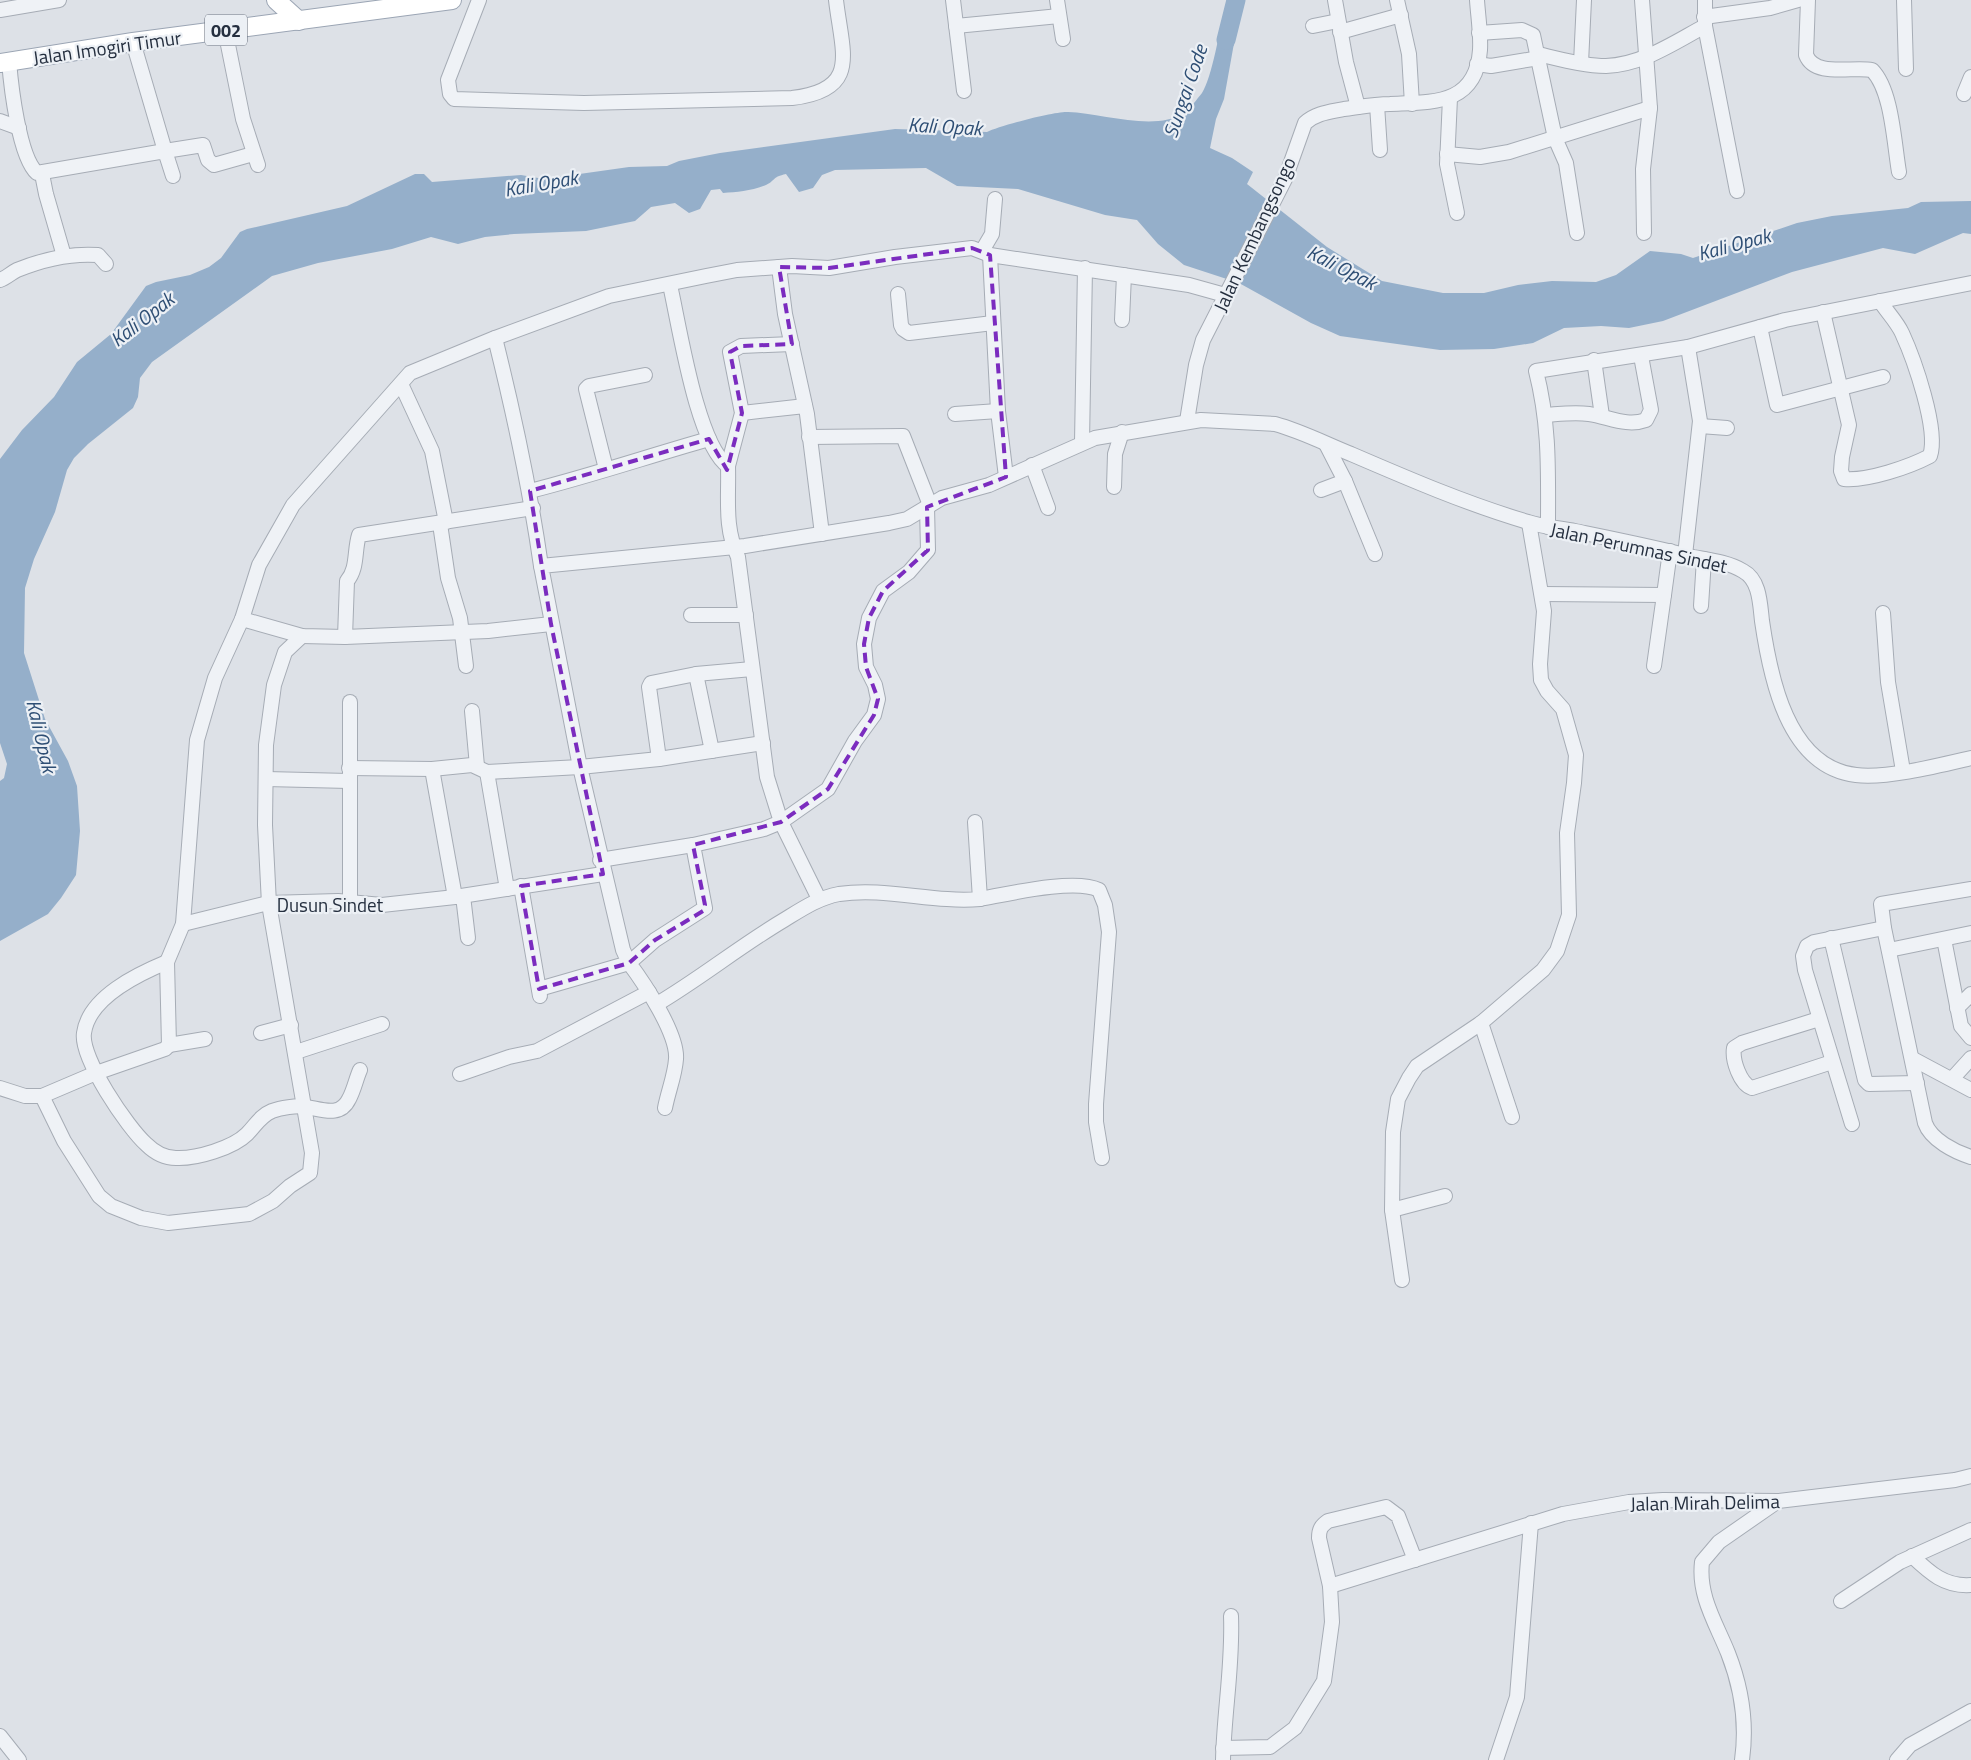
<svg xmlns="http://www.w3.org/2000/svg" width="1971" height="1760" font-family="'Titillium Web',sans-serif">
<rect width="100%" height="100%" fill="#dde1e7"/>
<!-- water -->
<path fill="#95afca" d="M1225 8 1238 21 1224 99 1216 119 1210 148 1232 158 1253 172 1247 184 1327 247 1382 281 1443 293H1484L1518 285 1552 281 1596 282 1616 275 1650 251 1681 254 1693 258 1797 223 1832 216 1908 208 1921 202 1971 201V234L1963 233 1915 254 1883 248 1792 272 1663 321 1629 328 1601 326 1564 328 1533 343 1494 349 1440 350 1340 336 1311 323 1239 283 1184 265 1158 244 1137 220 1105 215 1018 189 957 186 926 168 835 170 822 175 813 188 799 192 786 174C772 177 776 180 766 185 752 191 737 192 723 193L720 189 711 190 700 209 689 213 675 203 651 207 635 221 586 231 514 234 485 237 458 244 431 237 392 249 318 263 272 276 152 362 140 378 138 397 133 408 88 444 74 458 67 470 55 512 34 559 25 588 24 653 45 719 68 761 77 786 80 831 76 875 61 898 48 914 0 941V781L4 778 7 764 0 743V459L22 430 54 397 77 362 111 334 146 286 156 282 190 275 209 267 221 258 240 232 247 229 347 206 415 174H424L432 182 521 175 544 179 629 167 667 166 679 161 720 153 895 129 987 132C999 126 1055 111 1068 112 1101 113 1155 132 1184 113 1190 109 1197 99 1202 93 1212 78 1220 28 1225 8Z"/>
<g fill="none" stroke-linecap="round" stroke-linejoin="round">
<!-- river -->
<path stroke="#95afca" stroke-width="19" d="M1226 40 1236 0"/>
<defs>
<g id="minor">
<path d="M479 0 448 80 450 94 454 99 584 103 792 98C861 90 842 53 836 0"/>
<path d="M953 0 964 91"/>
<path d="M1057 0 1063 39"/>
<path d="M1335 0 1346 62 1358 107"/>
<path d="M1397 0 1409 54 1412 104"/>
<path d="M1642 0 1650 108 1643 169 1644 233"/>
<path d="M1808 0 1806 55C1815 78 1853 66 1872 70 1892 90 1894 143 1899 172"/>
<path d="M1904 0 1906 69"/>
<path d="M0 10 59 0"/>
<path d="M1704 17 1770 8 1798 0"/>
<path d="M956 26 1059 16"/>
<path d="M1313 26 1338 21"/>
<path d="M1705 26 1737 191"/>
<path d="M225 30 243 119 258 165"/>
<path d="M1340 32 1401 15"/>
<path d="M1479 33 1522 30 1533 35 1555 138 1566 163 1577 233"/>
<path d="M133 42 165 151 203 145 208 160 214 165 253 154"/>
<path d="M1538 54C1560 59 1583 66 1606 66 1642 65 1675 42 1705 26V0"/>
<path d="M9 61C11 86 19 157 37 173L165 151 173 176"/>
<path d="M1581 63 1584 0"/>
<path d="M1477 64 1491 66 1539 58"/>
<path d="M1964 94 1971 77"/>
<path d="M1450 98 1447 164 1457 213"/>
<path d="M1377 105 1380 150"/>
<path d="M0 121 19 128"/>
<path d="M1447 154 1480 157 1509 152 1650 108"/>
<path d="M42 174 46 194 64 256"/>
<path d="M982 251 992 234 995 199"/>
<path d="M990 255 998 411 1006 477"/>
<path d="M779 267 785 314 807 414 822 534"/>
<path d="M0 280C6 278 11 273 17 270 44 259 70 253 98 255L106 264"/>
<path d="M898 294 901 325 903 329 909 333 993 323"/>
<path d="M1823 312 1849 425 1842 457 1841 471 1844 479C1868 481 1909 467 1930 456 1939 430 1914 359 1902 333 1897 322 1887 312 1880 301"/>
<path d="M1122 320 1124 275"/>
<path d="M1760 327 1777 405 1883 377"/>
<path d="M495 338C514 414 530 489 541 566"/>
<path d="M1594 360 1602 416"/>
<path d="M401 384 432 451 446 522"/>
<path d="M742 413 805 406"/>
<path d="M955 414 998 411"/>
<path d="M1546 415C1560 414 1574 412 1589 414 1609 417 1627 427 1646 420L1651 410 1641 356"/>
<path d="M1187 421 1196 365 1203 340 1285 179 1305 123C1316 113 1330 112 1344 109 1359 107 1375 104 1390 104 1431 102 1476 106 1480 50 1481 34 1478 16 1477 0"/>
<path d="M1700 426 1727 428"/>
<path d="M809 437 903 436 930 505"/>
<path d="M1082 442 1085 268"/>
<path d="M1326 444 1345 481 1375 554"/>
<path d="M1032 465 1048 508"/>
<path d="M728 466 742 413 730 352 741 346 792 344"/>
<path d="M606 469 586 389 589 386 645 375"/>
<path d="M1114 487 1115 454 1122 432"/>
<path d="M1321 490 1345 481"/>
<path d="M530 491C590 476 649 456 709 439"/>
<path d="M440 524 448 578 460 618 466 666"/>
<path d="M1548 527C1548 472 1550 426 1536 371L1688 347 1785 320 1971 283"/>
<path d="M1685 555 1700 421 1688 347"/>
<path d="M1542 594 1664 595 1670 551"/>
<path d="M1701 606 1704 559"/>
<path d="M1883 613 1888 682 1903 771"/>
<path d="M691 615H746"/>
<path d="M242 619 302 636 345 637 488 631 551 624"/>
<path d="M345 637 347 581C358 568 354 551 359 535L533 508"/>
<path d="M1654 666 1664 595"/>
<path d="M696 674 712 751"/>
<path d="M350 702V901"/>
<path d="M472 711 477 766"/>
<path d="M659 759 649 687 651 683 696 674 752 669"/>
<path d="M349 768 432 769 472 765 487 772 580 767 659 759 763 743"/>
<path d="M432 769 455 897"/>
<path d="M487 772 507 889"/>
<path d="M266 779 349 781"/>
<path d="M600 860 693 845"/>
<path d="M521 886 540 996"/>
<path d="M1971 889 1881 904 1884 928 1925 1123C1931 1140 1955 1152 1971 1157"/>
<path d="M463 896 468 938"/>
<path d="M819 899 781 822 828 789 855 741 874 715 878 699 875 685 866 667 864 644 869 618 883 591 909 572 928 550 927 507"/>
<path d="M980 899C1008 894 1075 878 1099 890L1105 905 1109 932 1096 1104V1122L1102 1158"/>
<path d="M183 924 268 903 338 901 382 905 455 897 603 874"/>
<path d="M1831 938 1865 1080 1869 1084 1917 1083"/>
<path d="M1944 939 1961 1026 1971 1038"/>
<path d="M1889 950 1971 933"/>
<path d="M167 962C138 974 89 997 84 1033 80 1058 128 1128 146 1144 154 1152 165 1158 176 1158 196 1159 233 1148 247 1134 256 1125 260 1116 272 1111 280 1108 297 1105 306 1107 321 1109 340 1118 349 1099 354 1090 356 1079 360 1070"/>
<path d="M539 989 629 963 623 950 580 767 541 566 745 546 889 523 907 519 942 498 989 485 1095 438 1201 420 1275 424C1301 431 1326 444 1351 454 1409 479 1467 504 1528 522 1543 527 1559 528 1575 531 1614 539 1654 547 1693 557 1709 560 1728 562 1743 571 1760 580 1760 604 1762 621 1770 676 1787 767 1856 775 1886 779 1941 765 1971 758"/>
<path d="M657 1004C701 978 740 946 784 920 802 909 818 898 839 894 886 887 933 903 980 899L975 822"/>
<path d="M1957 1008 1971 994"/>
<path d="M1819 1019 1742 1043 1734 1048C1732 1060 1740 1084 1752 1088L1832 1062"/>
<path d="M1481 1023 1512 1117"/>
<path d="M261 1033 291 1025"/>
<path d="M169 1045 205 1039"/>
<path d="M296 1052 382 1024"/>
<path d="M1913 1059 1971 1090"/>
<path d="M460 1074 509 1057 537 1051 649 992"/>
<path d="M1952 1079 1971 1058"/>
<path d="M0 1088 25 1096H42L96 1073 165 1049 169 1045 167 962 183 924 197 740 215 678 242 619 259 565 293 505 410 373 495 338 609 296 706 276 737 270 792 266 829 268 895 257 972 248 990 255 1189 285 1225 295"/>
<path d="M42 1096 64 1141 99 1196 111 1206 141 1218 168 1223 249 1214 273 1201 290 1186 310 1173 312 1153 269 904 265 825 266 745 274 685 285 652 302 636"/>
<path d="M665 1108C668 1092 675 1075 676 1059 678 1034 644 983 629 963L655 940 705 908 693 845 764 829 781 822 767 777 738 557C724 527 729 499 728 466 697 445 679 324 670 285"/>
<path d="M1852 1124 1805 970 1803 956 1807 946 1814 942 1884 928"/>
<path d="M1392 1210 1445 1196"/>
<path d="M1402 1280 1392 1210 1393 1132 1398 1099 1409 1078 1417 1066 1481 1023 1543 970 1557 951 1569 915 1567 833 1574 783 1576 755 1563 709 1547 691 1541 680 1540 664 1544 611 1529 523"/>
<path d="M1912 1556C1930 1573 1945 1587 1971 1585"/>
<path d="M1330 1586 1563 1514 1629 1502 1663 1500 1778 1501 1955 1480 1971 1476"/>
<path d="M1841 1601 1900 1562 1971 1530"/>
<path d="M0 1736 19 1760"/>
<path d="M1223 1748 1270 1747 1295 1728 1324 1681 1332 1622 1330 1586 1319 1538C1319 1529 1321 1526 1328 1521L1386 1507 1398 1516 1415 1560"/>
<path d="M1223 1760C1224 1712 1233 1665 1231 1616"/>
<path d="M1496 1760 1517 1697 1531 1523"/>
<path d="M1742 1760C1747 1724 1741 1686 1728 1653 1716 1623 1698 1596 1702 1562L1719 1542 1778 1501"/>
<path d="M1897 1760 1910 1745 1971 1711"/>
</g>
<g id="major">
<path d="M276 0 299 21"/>
<path d="M0 63 133 42 452 0"/>
</g>
</defs>
<!-- minor casing -->
<use href="#minor" stroke="#a6acb5" stroke-width="16"/>
<!-- major casing -->
<use href="#major" stroke="#9ba5b4" stroke-width="20"/>
<!-- minor -->
<use href="#minor" stroke="#eff2f6" stroke-width="14"/>
<!-- major -->
<use href="#major" stroke="#fff" stroke-width="18"/>
</g>
<!-- marked area -->
<path fill="none" stroke="#7b2cbf" stroke-width="4" stroke-dasharray="10 6" stroke-linejoin="round" d="M972 248 990 255 1006 477 927 507 928 550 883 591 869 618 864 644 866 667 878 699 874 715 828 789 781 822 693 845 705 905 703 911 655 940 629 963 539 989 521 886 603 874 551 624 530 491 709 439 727 470 742 413 730 352 741 346 792 344 779 267 829 268Z"/>
<g text-anchor="middle" dominant-baseline="central" stroke-width="4.5" stroke-linejoin="round" paint-order="stroke">
<!-- shield labels -->
<rect fill="#ecf0f5" stroke="#616976" stroke-width="1" x="205" y="14.5" width="42" height="31" rx="4"/>
<g font-size="18" font-weight="bold" fill="#252f3f">
<text x="226" y="30">002</text>
</g>
<!-- street labels -->
<g font-size="19" fill="#252f3f" stroke="#ecf0f5">
<text transform="translate(107 47) rotate(-8)">Jalan Imogiri Timur</text>
<text transform="translate(1254 234) rotate(-65)">Jalan Kembangsongo</text>
<text transform="translate(1639 547) rotate(12)">Jalan Perumnas Sindet</text>
<text x="330" y="904">Dusun Sindet</text>
<text transform="translate(1705 1502) rotate(-1)">Jalan Mirah Delima</text>
</g>
<!-- water labels -->
<g font-size="20" font-style="italic" fill="#2e4e74" stroke="#ecf0f5">
<text transform="translate(1185 91) rotate(-71)">Sungai Code</text>
<text transform="translate(945 126) rotate(3)">Kali Opak</text>
<text transform="translate(541 183) rotate(-10)">Kali Opak</text>
<text transform="translate(1734 244) rotate(-15)">Kali Opak</text>
<text transform="translate(1342 267) rotate(27)">Kali Opak</text>
<text transform="translate(142 319) rotate(-38)">Kali Opak</text>
<text transform="translate(42 736) rotate(77)">Kali Opak</text>
</g>
</g>
</svg>
